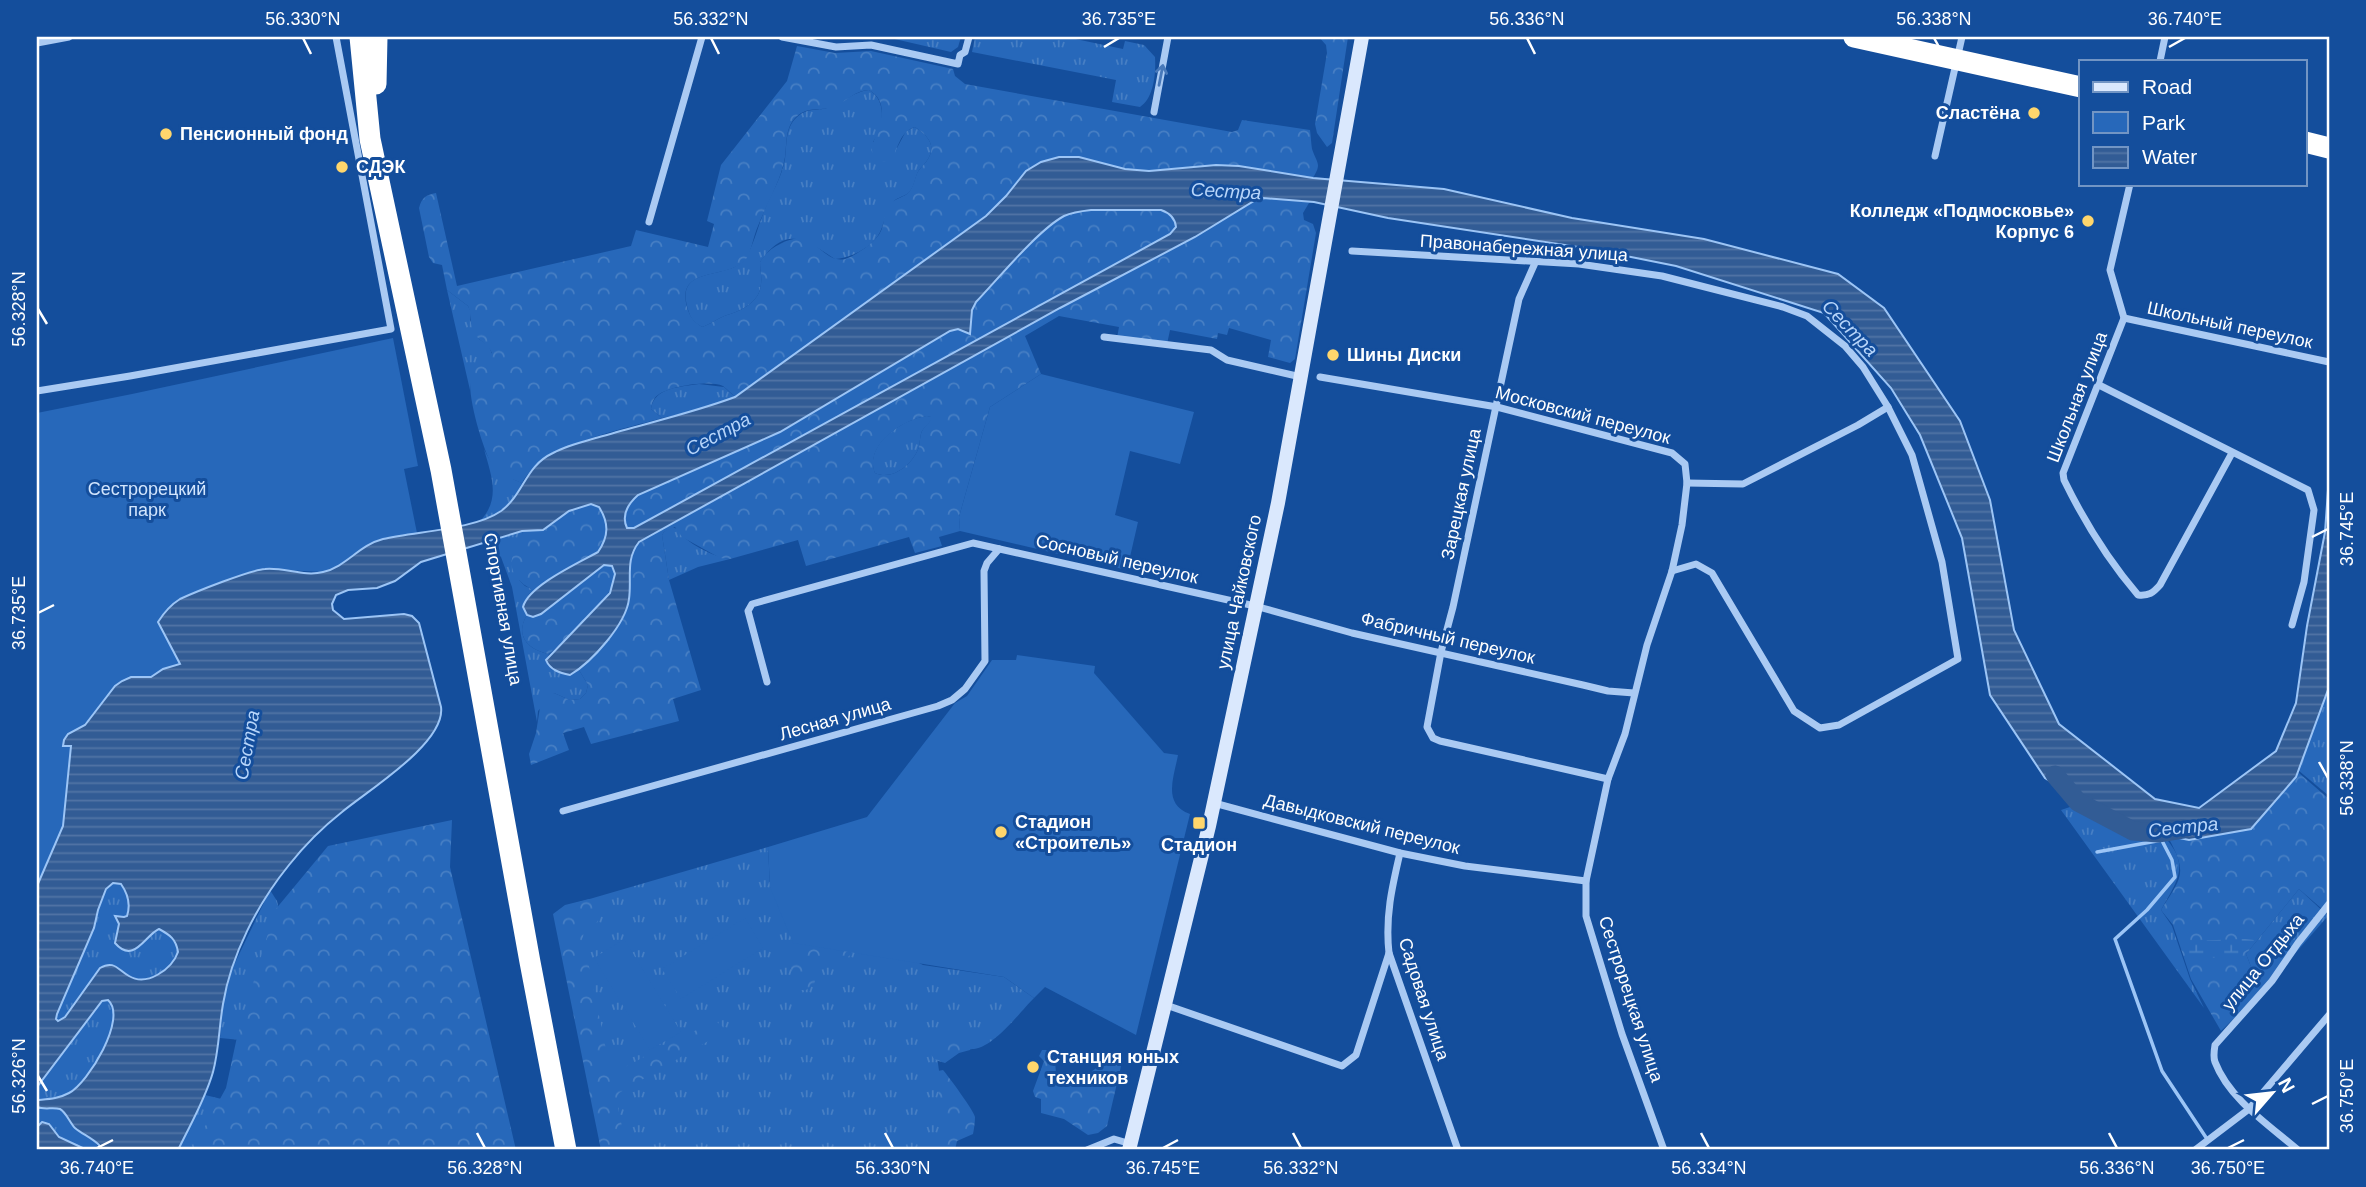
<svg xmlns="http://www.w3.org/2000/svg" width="2366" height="1187" font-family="Helvetica,sans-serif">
<defs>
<pattern id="grass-tufts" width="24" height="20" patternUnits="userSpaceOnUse" patternTransform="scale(1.75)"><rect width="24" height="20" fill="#2768ba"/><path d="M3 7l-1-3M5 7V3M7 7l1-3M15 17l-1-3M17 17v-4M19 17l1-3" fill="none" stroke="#477fc4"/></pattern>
<pattern id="forest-crowns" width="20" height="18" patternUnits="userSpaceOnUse" patternTransform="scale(1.75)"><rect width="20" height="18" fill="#2768ba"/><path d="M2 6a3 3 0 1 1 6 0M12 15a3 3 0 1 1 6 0" fill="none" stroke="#477fc4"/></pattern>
<pattern id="wetland-marsh" width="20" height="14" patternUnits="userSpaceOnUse" patternTransform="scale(1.75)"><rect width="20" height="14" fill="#2768ba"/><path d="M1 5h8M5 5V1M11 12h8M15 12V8" fill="none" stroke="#477fc4"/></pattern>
<pattern id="water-rules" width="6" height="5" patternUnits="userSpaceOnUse" patternTransform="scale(1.75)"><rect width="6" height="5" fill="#325c95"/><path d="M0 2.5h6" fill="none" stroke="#5174a5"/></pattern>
</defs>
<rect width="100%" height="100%" fill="#144e9c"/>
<!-- grass -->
<g fill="url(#grass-tufts)">
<path d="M886 37H961L958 47 951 52Z"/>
<path d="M975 37 1017 39 1018 37H1066L1123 49 1125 41 1144 45 1155 57C1156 73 1154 98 1140 107L1112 102 1116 80 972 52Z"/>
<path d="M869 90C888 101 883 127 873 142L897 148 906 131 915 127C928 136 938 146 926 162 924 165 921 167 919 170 914 178 915 188 907 194 902 197 896 198 893 202 885 211 885 222 880 232 873 247 851 258 835 259 805 240 787 224 760 262 760 269 762 277 761 284 760 302 741 311 727 315 718 318 711 324 702 327 692 321 690 317 687 306 676 262 736 283 748 254 755 240 759 223 765 209 772 192 782 177 785 159 787 144 785 129 796 118 808 106 818 112 830 107 844 102 855 91 869 90Z"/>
<path d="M447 290 468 306 471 312 470 320 479 339 489 346 492 354C480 365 471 372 470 390Z"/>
<path d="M699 384 724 387 735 397 702 409 662 418 651 409C654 387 681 387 699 384Z"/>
<path d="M927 416 932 417C930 424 926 425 922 431 920 435 920 442 919 447 913 464 893 481 875 473 864 444 903 419 927 416Z"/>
<path d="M484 449C494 470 501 474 522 483 513 503 500 513 481 520 501 498 491 475 484 449Z"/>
<path d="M671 527 678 529C683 542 716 558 730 559L698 567 669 580 662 535 664 532Z"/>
<path d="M522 531 523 540 519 547V580L525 586 534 590 529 594 523 607 527 615C514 636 529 650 549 654L546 660 570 675 579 670 588 685 586 693 580 699 570 700 554 693 538 711 537 722 512 587 501 557 486 542Z"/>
<path d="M2329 624V796L2292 765Z"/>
<path d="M2079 804 2133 833H2161C2191 864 2179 878 2161 910L2172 926 2190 979 2204 1008 2061 810Z"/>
<path d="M768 847 770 887 923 965 1004 977 1034 998C1020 1012 994 1047 974 1049 962 1050 947 1045 935 1042L950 1150H621L569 905Z"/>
<path d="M113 883 121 884C128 894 131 904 127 916H117L119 924 116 934 151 936 154 931 159 929C170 935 176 939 178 952 172 968 147 987 129 976 117 969 114 960 100 968L65 1017 58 1021 55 1019 57 1014 94 928 98 910 106 889Z"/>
<path d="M2299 889 2328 916 2261 992 2246 954Z"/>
<path d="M270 890 277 901 283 926 241 1040 220 1038 223 1003 233 967Z"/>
<path d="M108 1000C128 1018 88 1082 69 1093 58 1099 48 1099 37 1100V1087L102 1001Z"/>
<path d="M205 1095 234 1102 247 1150H178Z"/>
<path d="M37 1107C45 1110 53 1107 59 1109 65 1111 67 1118 71 1122 80 1131 96 1137 99 1150 76 1151 59 1136 42 1122L37 1127Z"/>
</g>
<!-- forest -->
<g fill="url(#forest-crowns)" fill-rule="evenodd">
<path d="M1319 37H1348L1332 143 1327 147 1317 133 1315 124 1327 53 1326 45Z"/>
<path d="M797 46 835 53 871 51 953 69 955 76 965 84 1232 132 1238 130 1242 120 1310 130C1311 137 1311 143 1312 149 1317 164 1322 163 1313 178L1239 166 1216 165 1149 171 1125 169 1079 157 1026 171 1006 196 986 216 735 397C731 393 727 389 723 386 709 380 670 386 658 395 653 398 652 404 651 409L662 418C622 430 543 444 522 483 513 479 500 476 494 468 484 455 466 393 471 378 473 368 485 360 492 353 487 342 477 341 473 330 469 321 472 314 468 306L447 290 442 265 433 263 429 257 419 208C422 197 426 195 436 193L457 286 631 246 636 230 708 247 714 224 707 221 721 165 787 81ZM869 90C893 104 877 130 871 149 874 159 881 164 891 160 899 148 899 132 915 127 928 136 938 146 926 162 924 165 921 167 919 170 914 177 915 187 907 194 901 198 894 199 889 205 883 213 885 222 881 231 876 242 859 253 848 258 822 268 816 224 780 244 771 248 765 254 760 262 760 269 762 277 761 284 760 302 741 311 727 315 718 318 711 324 702 327 693 321 690 317 687 307 675 263 734 282 748 256 752 247 754 235 758 226 767 203 781 181 785 157 787 142 785 128 796 117 809 105 823 112 836 106 848 100 856 90 869 90Z"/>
<path d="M1263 198 1314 202 1309 203 1303 213 1304 220 1313 224 1316 233 1295 359 1290 363 1268 357 1271 340 1229 328 1227 335 1218 333 1217 339 1170 330 1167 344 1117 338 1119 327 1059 316 1025 336 1041 374 990 407 959 517 960 531 939 537 942 546 915 553 909 537 806 566 798 540 730 559 720 558 682 537 675 527 664 532 662 535 669 580 701 690 673 699 679 721 591 744 584 727 563 733 569 750 531 765 529 754 536 733 541 701 546 695 554 693 570 700 580 699 586 693 588 685 579 670C598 651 625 627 629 599 632 578 625 560 639 542L1060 308 1195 237 1254 201ZM927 416 931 417C930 424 926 424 922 431 920 435 920 442 919 447 913 464 893 481 875 473 864 444 904 419 927 416Z"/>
<path d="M1091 210H1161C1170 213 1175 218 1176 227L1170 234 634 528H627C621 516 629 503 638 495L780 432 950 331 958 329 970 334 972 310 976 302C998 279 1038 230 1064 216 1073 212 1082 211 1091 210Z"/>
<path d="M591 503 599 507C609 523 609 536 598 552L534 590C519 584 506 569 514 553 518 544 523 542 522 531H533L553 524 560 516 569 511Z"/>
<path d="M604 565 611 566 615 574C612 603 571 635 549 654 529 650 514 636 527 615L533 617 541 614Z"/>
<path d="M2292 767 2329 799V915L2299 889 2246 954 2261 992 2221 1031 2191 979 2173 925 2161 910C2181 878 2188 874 2169 839L2242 830Z"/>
<path d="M452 820 450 867 516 1150H192L226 1088 237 1037 275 910 328 846Z"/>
<path d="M589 899 600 904 602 913 597 922 584 930 583 937 610 1069 617 1071 710 1023 716 1021 723 1027 717 1036 619 1093 617 1103 627 1150H601L553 914 565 905Z"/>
<path d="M793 935 857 948 847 958 822 967 818 972 814 984 806 990H799C789 970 787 955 793 935Z"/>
<path d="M953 1036 962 1037 972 1045 970 1050 959 1053 945 1063 935 1060 932 1056V1041L936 1039Z"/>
<path d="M1042 1050H1050L1055 1060 1056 1074 1080 1081C1093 1072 1106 1055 1122 1062L1107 1126 1098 1133 1088 1135 1064 1119 1041 1113V1099L1035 1097 1033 1091 1044 1061 1039 1056Z"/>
<path d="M943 1070C949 1077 974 1111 975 1117 975 1122 974 1129 973 1134L957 1141 955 1150H948L936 1076 938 1071Z"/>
</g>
<!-- wetland -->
<path fill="url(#wetland-marsh)" d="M2245 939 2254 940C2252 943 2250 948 2247 950 2234 959 2202 959 2187 956L2188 941Z"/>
<!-- park -->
<g fill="#2768ba">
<path d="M393 338 418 466 404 469 417 533 372 543 356 552 338 567 323 572 264 569 180 599 158 622 180 664 163 669 151 677 122 681 81 728 71 746 63 826 37 886V413L132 394Z"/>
<path d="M1041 374 1194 412 1180 464 1130 451 1115 515 1138 522 1127 570 960 531 959 517 990 407Z"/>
<path d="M1017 655 1095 666 1094 673 1164 753 1178 755C1174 777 1162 804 1190 814L1136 1035 1045 987 1034 998 1004 977 793 943 770 887 768 847 867 817 955 703 967 696 992 660H1016Z"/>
<path d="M745 918 763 948 681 999 662 969Z"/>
<path d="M624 939 681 1032 650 1050 594 958Z"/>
</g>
<!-- water -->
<g fill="url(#water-rules)" stroke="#9cc5f6" stroke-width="2" fill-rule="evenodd">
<path d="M1059 157H1079L1125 169 1149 171 1216 165 1239 166 1313 178 1444 189 1572 218 1704 239 1838 274 1884 308 1960 421 1990 500 2014 630 2059 724 2155 799 2199 808 2276 751 2296 703 2307 626 2325 532 2329 476V687L2296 777 2251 829 2189 840 2120 826 2045 778 1990 695 1962 538 1920 435 1891 388 1824 313 1676 266 1591 249 1388 218 1314 202 1263 198 1254 201 1195 237 1060 308 639 542C625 560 632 578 629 599 626 624 592 662 570 675 560 673 550 670 546 660L610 593 615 574 612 566 604 565 541 614 533 617 527 615 523 607C528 586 578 563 598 552 609 536 609 523 599 507L591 504 569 511 543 530 522 531 421 562 395 581 377 588 348 590 336 595 332 604 333 610 344 619 404 614 412 616 419 623 441 707C446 743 367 791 342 812 323 827 304 846 289 865 258 903 231 955 223 1004 219 1027 219 1050 213 1072 205 1100 190 1125 178 1150H99V1145C92 1138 82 1134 75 1128 70 1123 66 1112 60 1109 53 1107 44 1110 37 1107V1100C48 1099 58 1099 69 1093 88 1083 128 1018 108 1000L102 1001 37 1087V886L63 826 71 746H63L64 740 68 734 85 725 115 686 122 681 131 677H151L163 669 180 664 158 622C163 614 172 604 180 599 195 592 250 570 265 569 284 567 304 577 323 572 346 567 359 545 383 539 416 531 474 530 501 511 524 494 525 466 553 453 568 445 586 441 603 436 647 423 692 413 735 397L986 216 1006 196 1026 171 1041 162ZM1091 210H1161C1170 213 1175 218 1176 227L1170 234 634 528H627C621 515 629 503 638 495L780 432 950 331 958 329 970 334 972 310 976 302C998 279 1038 230 1064 216 1073 212 1082 211 1091 210ZM113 883 121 884C128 894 131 904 127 916L124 917 115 916 119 924 115 943C134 965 145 935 159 929 170 935 176 939 178 952 172 969 147 987 129 976 117 969 114 960 100 968L65 1017 58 1021 56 1019 57 1014 94 928 98 910 106 889Z"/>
<path d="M42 1122 49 1124 59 1137 87 1150H38L37 1127Z"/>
</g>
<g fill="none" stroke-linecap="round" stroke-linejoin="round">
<!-- stream -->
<g stroke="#9cc5f6" stroke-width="3.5">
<path d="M2158 833 2172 860 2175 877 2147 910 2115 939 2162 1071 2207 1139"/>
<path d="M2097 852 2162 840"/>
<path d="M2214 1149V1150"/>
</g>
<!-- river -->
<path stroke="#325c95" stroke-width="19" d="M2055 775 2078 802 2133 831 2158 833 2183 829"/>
<!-- street -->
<g stroke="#aacaf3" stroke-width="7">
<path d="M782 37 836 47 871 45 958 64 960 55 965 52 969 37"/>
<path d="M37 43 69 37"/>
<path d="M2160 61 2165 37"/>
<path d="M1154 112 1168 37"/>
<path d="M1935 156 1962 37"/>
<path d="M2130 184 2110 270 2124 318 2063 473 2064 480C2084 521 2108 560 2138 595 2149 596 2153 593 2160 585L2232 453"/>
<path d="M649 222 702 37"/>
<path d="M1352 251 1579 264 1662 276 1783 307 1807 316 1845 346 1863 367 1888 407 1912 455 1942 562 1958 659 1839 725 1820 728 1794 711 1712 573 1696 564 1672 571"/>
<path d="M1535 263 1519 299 1453 607 1441 652 1427 727 1433 738 1440 741 1608 779"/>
<path d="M2124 318 2329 362"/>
<path d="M1104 337 1211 350 1227 360 1301 377"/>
<path d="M1320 377 1497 407 1672 453 1685 464 1687 483 1682 525 1672 571 1647 645 1625 734 1608 779 1586 881V916L1622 1034 1664 1150"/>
<path d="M2099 385 2308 490 2314 510 2304 582 2292 625"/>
<path d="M37 391 130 376 391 329 336 37"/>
<path d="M1687 483 1743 484 1858 425 1888 407"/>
<path d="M767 682 748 611 752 604 973 543 1255 606 1352 633 1583 685 1608 691 1634 693"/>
<path d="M1214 803 1400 853 1465 866 1586 881"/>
<path d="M563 811 938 706 952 700 965 689 985 661 984 571 987 563 999 549"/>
<path d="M1400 853C1392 887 1385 917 1389 953L1458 1150"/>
<path d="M1166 1005 1342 1066 1356 1055 1389 953"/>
<path d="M1087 1150 1114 1139 1131 1144"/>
<path d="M2195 1150 2249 1109 2329 1015"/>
<path d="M2298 1150C2269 1125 2229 1099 2215 1062 2213 1057 2214 1051 2215 1045L2272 981 2298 943 2329 904"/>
</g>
<!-- secondary -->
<path stroke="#dae8fd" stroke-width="14" d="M1129 1150 1209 826 1278 503 1362 37"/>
<!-- highway -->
<g stroke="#fff" stroke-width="21">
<path d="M360 37 370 139 441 470 530 962 566 1150"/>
<path d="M1854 37 2081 87"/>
<path d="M376 84 377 37"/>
<path d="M2305 142 2329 148"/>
</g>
</g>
<!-- one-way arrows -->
<defs><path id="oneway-shaft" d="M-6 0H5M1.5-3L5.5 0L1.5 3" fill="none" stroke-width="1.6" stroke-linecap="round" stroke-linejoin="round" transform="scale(1.75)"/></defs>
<use stroke="#4879ba" href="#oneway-shaft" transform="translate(1161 75) rotate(-79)"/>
<!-- ticks -->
<path fill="none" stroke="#fff" stroke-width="2.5" d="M303 38 311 54M711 38 719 54M1527 38 1535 54M1934 38 1943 54M1104 47 1119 38M2169 47 2185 38M38 309 47 324M2312 537 2328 529M38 613 54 605M2319 762 2328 778M38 1076 47 1091M2312 1104 2328 1096M477 1133 485 1148M885 1133 893 1148M1293 1133 1301 1148M1701 1133 1709 1148M2109 1133 2117 1148M97 1148 113 1140M1163 1148 1178 1140M2228 1148 2244 1140"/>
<!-- markers -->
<g fill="#ffd66c" stroke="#144e9c" stroke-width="2.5">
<circle cx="2034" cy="113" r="7"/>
<circle cx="166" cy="134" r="7"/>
<circle cx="342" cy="167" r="7"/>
<circle cx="2088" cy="221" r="7"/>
<circle cx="1333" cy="355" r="7"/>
<rect x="1192" y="816" width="14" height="14" rx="3.5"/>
<circle cx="1001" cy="832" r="7"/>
<circle cx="1033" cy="1067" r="7"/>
</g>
<g text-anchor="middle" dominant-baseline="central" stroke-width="6" stroke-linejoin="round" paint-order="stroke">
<!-- poi labels -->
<g font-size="18" font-weight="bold" fill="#fff" stroke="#144e9c" text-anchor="start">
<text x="2020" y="113" text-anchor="end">Сластёна</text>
<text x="180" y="134">Пенсионный фонд</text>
<text x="356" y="167">СДЭК</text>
<text x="2074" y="211" text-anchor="end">Колледж «Подмосковье»<tspan x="2074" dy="21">Корпус 6</tspan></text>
<text x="1347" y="355">Шины Диски</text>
<text x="1015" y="822">Стадион<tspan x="1015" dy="21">«Строитель»</tspan></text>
<text x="1199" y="845" text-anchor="middle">Стадион</text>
<text x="1047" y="1057">Станция юных<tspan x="1047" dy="21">техников</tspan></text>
</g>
<!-- street labels -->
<g font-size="18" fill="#fff" stroke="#144e9c">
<text transform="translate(1524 248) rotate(4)">Правонабережная улица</text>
<text transform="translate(2230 325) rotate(12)">Школьный переулок</text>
<text transform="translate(2077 397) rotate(-69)">Школьная улица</text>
<text transform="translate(1583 415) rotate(15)">Московский переулок</text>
<text transform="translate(1461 494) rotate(-78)">Зарецкая улица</text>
<text transform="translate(1117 559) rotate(13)">Сосновый переулок</text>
<text transform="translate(1239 592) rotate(-78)">улица Чайковского</text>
<text transform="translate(503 609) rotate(80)">Спортивная улица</text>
<text transform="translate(1448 638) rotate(13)">Фабричный переулок</text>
<text transform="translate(835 719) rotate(-16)">Лесная улица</text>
<text transform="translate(1362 824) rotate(14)">Давыдковский переулок</text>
<text transform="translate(2263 962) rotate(-51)">улица Отдыха</text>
<text transform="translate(1424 999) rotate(72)">Садовая улица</text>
<text transform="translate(1631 999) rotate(72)">Сестрорецкая улица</text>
</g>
<!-- park labels -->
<g font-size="18" fill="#d2e5fd" stroke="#144e9c">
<text x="147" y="489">Сестрорецкий<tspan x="147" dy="21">парк</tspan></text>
</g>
<!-- water labels -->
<g font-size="19" font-style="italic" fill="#b7d5fa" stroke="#144e9c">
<text transform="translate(1226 191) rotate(3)">Сестра</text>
<text transform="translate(1850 328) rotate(46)">Сестра</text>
<text transform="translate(718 434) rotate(-28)">Сестра</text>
<text transform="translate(247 745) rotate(-80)">Сестра</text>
<text transform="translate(2183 827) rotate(-6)">Сестра</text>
</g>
</g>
<!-- border -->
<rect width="2366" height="1187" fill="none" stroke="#144e9c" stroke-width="77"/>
<!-- legend -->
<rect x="2079" y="60" width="228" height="126" fill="#144e9c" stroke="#7295c4" stroke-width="2"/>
<rect x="2093" y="82" width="35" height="10" fill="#dae8fd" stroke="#7295c4" stroke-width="2"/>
<text x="2142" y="94" font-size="21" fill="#ffffff">Road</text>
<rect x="2093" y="112" width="35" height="21" fill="#2768ba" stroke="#7295c4" stroke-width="2"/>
<text x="2142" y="130" font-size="21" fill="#ffffff">Park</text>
<rect x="2093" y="147" width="35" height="21" fill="url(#water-rules)" stroke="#7295c4" stroke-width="2"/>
<text x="2142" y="164" font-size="21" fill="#ffffff">Water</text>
<!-- north arrow -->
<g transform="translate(2272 1093) rotate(62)" stroke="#144e9c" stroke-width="5" paint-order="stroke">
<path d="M0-5L12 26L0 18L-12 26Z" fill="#ffffff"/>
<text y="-10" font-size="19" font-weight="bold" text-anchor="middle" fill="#ffffff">N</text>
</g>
<rect x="38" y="38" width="2290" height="1110" fill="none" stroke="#fff" stroke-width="2.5"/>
<g font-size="18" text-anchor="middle" fill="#fff">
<text x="303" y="25">56.330°N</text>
<text x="711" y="25">56.332°N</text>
<text x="1119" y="25">36.735°E</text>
<text x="1527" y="25">56.336°N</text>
<text x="1934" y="25">56.338°N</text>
<text x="2185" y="25">36.740°E</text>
<text transform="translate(19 309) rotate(-90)" y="6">56.328°N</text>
<text transform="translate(2347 529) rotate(-90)" y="6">36.745°E</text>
<text transform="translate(19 613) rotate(-90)" y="6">36.735°E</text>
<text transform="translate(2347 778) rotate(-90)" y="6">56.338°N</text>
<text transform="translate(19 1076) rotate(-90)" y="6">56.326°N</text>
<text transform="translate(2347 1096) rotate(-90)" y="6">36.750°E</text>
<text x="97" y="1174">36.740°E</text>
<text x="485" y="1174">56.328°N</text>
<text x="893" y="1174">56.330°N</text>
<text x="1163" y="1174">36.745°E</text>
<text x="1301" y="1174">56.332°N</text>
<text x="1709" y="1174">56.334°N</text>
<text x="2117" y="1174">56.336°N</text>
<text x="2228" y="1174">36.750°E</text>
</g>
</svg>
